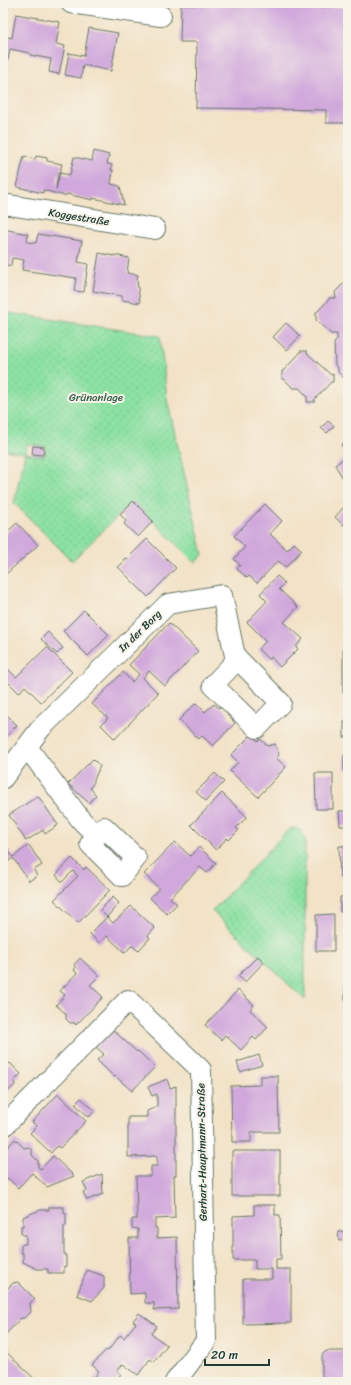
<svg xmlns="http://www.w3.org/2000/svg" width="351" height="1385" font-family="Sriracha,sans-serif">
<defs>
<pattern id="grass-dots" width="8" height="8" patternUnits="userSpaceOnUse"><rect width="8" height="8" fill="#8ce1a3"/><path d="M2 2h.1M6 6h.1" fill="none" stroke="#78c28d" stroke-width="1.8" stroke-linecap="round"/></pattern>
</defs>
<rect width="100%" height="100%" fill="#f7f3e8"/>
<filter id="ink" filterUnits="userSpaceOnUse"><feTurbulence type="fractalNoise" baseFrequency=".025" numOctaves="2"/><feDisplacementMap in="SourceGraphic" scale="8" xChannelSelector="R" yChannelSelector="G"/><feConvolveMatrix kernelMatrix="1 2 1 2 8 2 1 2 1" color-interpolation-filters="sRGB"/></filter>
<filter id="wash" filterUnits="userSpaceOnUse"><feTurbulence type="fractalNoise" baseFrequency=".012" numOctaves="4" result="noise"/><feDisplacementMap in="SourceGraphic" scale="16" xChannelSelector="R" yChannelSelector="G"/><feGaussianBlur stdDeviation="0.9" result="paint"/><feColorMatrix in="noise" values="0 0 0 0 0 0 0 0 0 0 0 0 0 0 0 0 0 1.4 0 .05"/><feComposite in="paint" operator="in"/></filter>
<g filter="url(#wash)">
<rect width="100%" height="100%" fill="#f2e2c6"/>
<!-- grass -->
<g fill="url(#grass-dots)" stroke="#568f6c" fill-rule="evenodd">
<path d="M3 312 160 336 167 399 203 555 195 563 133 501 72 561 14 503 25 453 3 450ZM27 444 46 447 44 456 25 453Z"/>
<path d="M293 828 300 830 305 837V1000L212 911 288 830Z"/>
</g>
<g id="blocks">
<!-- building -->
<g fill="#d0a8db">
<path d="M181 5 348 7V123H326V110L196 108 197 42H180Z"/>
<path d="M16 14 60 22 56 44 65 46 59 74 49 72 51 59 30 55V53L10 49 8 60 3 59V36L12 38Z"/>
<path d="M89 28 118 33 111 71 83 65 81 78 65 75 69 53 84 56Z"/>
<path d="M94 151 109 155 107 164 112 165 111 170H113L111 184 120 186 124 205 93 198V200L66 194 65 196 43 190V193L17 187 24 156 35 159 36 156 47 158V161L62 164 60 173 58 174 56 189 60 173 70 175 74 157 92 161Z"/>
<path d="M3 229 28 234 27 242 36 243 38 234 82 241 78 262 88 264 84 292 74 291 76 278 22 270 24 260 12 258 11 266 3 264Z"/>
<path d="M99 253 114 256V255L129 258 127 273 138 275 137 280 140 303 122 300V296L93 291Z"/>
<path d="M348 279V382L338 372V368L335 365 334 343 337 340V334H331L316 320V312H317L329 299V298H336L335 292Z"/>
<path d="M286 323 300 336 287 350 273 337Z"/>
<path d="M300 351H307V353L331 375 333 374V382H331L314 400 315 402H307V396L299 388H292V387L284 379H282V371H283L300 353Z"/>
<path d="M328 421 334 426 327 433 321 428Z"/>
<path d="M348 440V474L343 478 335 465 348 455 341 445Z"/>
<path d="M33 446 44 447 43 455 32 454Z"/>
<path d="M133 501 153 521 138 537 124 524 126 521 120 514Z"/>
<path d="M265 504 282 521 270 534 287 550 294 543 302 550 286 567 278 561 257 583 249 576 247 578 237 569 240 565 234 559 245 547 234 536Z"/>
<path d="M344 507 348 511V520L343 525 335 517Z"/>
<path d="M17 523 38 545 6 574 3 571V536Z"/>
<path d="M147 539 176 568 148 597 118 567 125 561 124 560 126 558 127 559Z"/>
<path d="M277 576 285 583 279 589 298 607 284 622 303 639 296 647 298 649 280 667 271 657 269 660 258 649 266 641 247 622 267 601 260 594Z"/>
<path d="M84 610 109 635 88 656 63 631Z"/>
<path d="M169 623 198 651 165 686 149 671 143 678 158 693 115 739 101 725 108 718 92 704 123 672 132 682 139 674 129 665Z"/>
<path d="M48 632 63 648 57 654 41 639Z"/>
<path d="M47 647 72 672 41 702 25 686 19 693 3 677V668L5 666 16 677Z"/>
<rect x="343" y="647" width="5" height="46"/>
<path d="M196 703 205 712 214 704 219 708 220 706 229 714 227 715 235 723 213 746 202 736 199 739 179 720Z"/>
<path d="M3 711 17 725 3 740Z"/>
<rect x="344" y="722" width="4" height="15"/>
<path d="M251 735 258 741 260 739 268 746 275 744 279 755 276 758 286 767 258 797 230 771 238 762 231 755Z"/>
<rect x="344" y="755" width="4" height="15"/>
<path d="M93 759 100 766 94 780V782L90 788 96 795 89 803 68 784Z"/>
<path d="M215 773 224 782 206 801 196 792Z"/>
<path d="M315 773H333V809H316Z"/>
<path d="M222 793 247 817 236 828 239 830 229 840 227 838 216 850 191 825Z"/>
<path d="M38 796 58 825 45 834 43 830 26 841 9 815Z"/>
<path d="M339 811H348V912H340V897H346V877L340 876 339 846H346V826H340Z"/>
<path d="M3 842 13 857 29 845 42 865 34 870 37 876 29 881 13 858 3 865Z"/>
<path d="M175 842 190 856 199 847 216 863 207 873 200 867 170 898 177 904 167 914 150 898 159 888 144 874Z"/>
<path d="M72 858 84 870 86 867 110 890 78 923 54 900 78 876 73 871 62 882 56 875Z"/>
<path d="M113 897 119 903 107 917 100 910Z"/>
<path d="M131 906 155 928 148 936 150 938 138 951 133 946H131L125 953 107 936 99 943 90 934 107 917 113 923Z"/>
<path d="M334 914V951H316V915Z"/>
<rect x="345" y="953" width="3" height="15"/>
<path d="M258 956 264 962 245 982 238 976Z"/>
<path d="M80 958 99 976 90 985 103 997 76 1025 75 1023H70L66 1019V1014L56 1005 65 995 60 991 77 973 74 970 76 967 74 965Z"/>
<rect x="345" y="986" width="3" height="14"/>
<path d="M238 990 254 1005 250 1010 268 1027 256 1040 253 1037 241 1050 225 1035 221 1040 205 1025Z"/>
<path d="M113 1030 137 1052 138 1051 155 1067 132 1091 115 1076 114 1077 97 1060 104 1054 96 1047Z"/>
<path d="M259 1055 262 1065 240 1072 237 1062Z"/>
<path d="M3 1062 7 1065 10 1063 21 1074 14 1081 15 1085 6 1093H3Z"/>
<path d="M260 1076H278L279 1132H251V1142H232L231 1086 260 1085Z"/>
<path d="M167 1079 170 1088 176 1086V1175L174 1176 175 1218 155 1219V1228H157V1238L177 1237 178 1309 154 1310V1303H145V1293L130 1294 129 1238H138V1229L132 1228V1219H137L136 1176H151V1166H157V1156L128 1157V1117H147V1111L157 1107V1094L152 1096 148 1087Z"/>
<path d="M58 1094 86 1121 60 1148 57 1146 51 1153 30 1133 37 1126 32 1122Z"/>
<path d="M81 1098 95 1111 89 1117 75 1104Z"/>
<path d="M15 1139 24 1148 29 1147 32 1151V1155L38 1161V1167L41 1169 53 1156 74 1176 47 1187 32 1173 18 1188 9 1179 4 1180 3 1178V1152Z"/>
<rect x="232" y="1151" width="48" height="45"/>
<path d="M102 1174 103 1194 87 1200 83 1192 87 1191 83 1182Z"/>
<path d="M254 1205H275V1215H280L281 1259H276V1269H291V1323L243 1324V1279H272V1269H255V1260H233V1216L254 1215Z"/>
<path d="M49 1207H64V1213H66V1226H64V1254H66V1267L64 1266V1273H48V1269H37L23 1262V1253H21V1246L23 1244H26V1235H23L21 1233V1226H23V1217L40 1210H49Z"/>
<path d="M348 1231V1240L339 1241 338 1232Z"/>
<path d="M87 1270 104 1276V1288L92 1301 77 1295Z"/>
<path d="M18 1282 35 1299 30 1303 31 1312 24 1318H21L4 1336 3 1288 6 1290 13 1283Z"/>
<path d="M139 1313 157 1326 151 1334 167 1345 154 1362 150 1359 138 1375 123 1364 117 1371 121 1374 115 1382H91L99 1371 92 1365 106 1350 108 1351 120 1335 124 1338 136 1323 133 1321Z"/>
<path d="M3 1349 24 1369 38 1382H11L3 1374Z"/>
<path d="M326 1351H348V1382H322V1355Z"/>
</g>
</g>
</g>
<g filter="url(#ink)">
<use href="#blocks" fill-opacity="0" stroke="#697767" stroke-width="1"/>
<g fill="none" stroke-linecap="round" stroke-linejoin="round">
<defs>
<g id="street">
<path d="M71 3 161 16"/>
<path d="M3 204 155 229"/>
<path d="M27 747 81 820 97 836"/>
<path d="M3 778 41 728 168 604 222 595 235 656 281 703 257 728 213 685 237 660"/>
<path d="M104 827 136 858 122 876 90 844Z"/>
<path d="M3 1127 128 1000 201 1070 206 1341 175 1382"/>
</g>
</defs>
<!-- street casing -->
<use href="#street" stroke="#697767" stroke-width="22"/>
<!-- street -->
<use href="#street" stroke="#fff" stroke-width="20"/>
</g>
</g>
<g text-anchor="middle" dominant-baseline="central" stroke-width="4" stroke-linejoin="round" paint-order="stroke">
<!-- street labels -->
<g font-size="11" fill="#1f3d34" stroke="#f7f3e8">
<text transform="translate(79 217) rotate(9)">Koggestraße</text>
<text transform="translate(140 631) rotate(-44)">In der Borg</text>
<text transform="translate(202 1152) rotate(-91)">Gerhart-Hauptmann-Straße</text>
</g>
<!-- park labels -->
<g font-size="11" fill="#355e4a" stroke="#f7f3e8">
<text x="96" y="397">Grünanlage</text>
</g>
</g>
<!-- margin -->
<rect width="351" height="1385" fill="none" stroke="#f7f3e8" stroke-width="16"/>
<!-- scale -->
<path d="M205 1359v6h64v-6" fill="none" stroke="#1f3d34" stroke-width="2"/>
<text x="211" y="1359" font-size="12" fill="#1f3d34" stroke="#f7f3e8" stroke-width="3" paint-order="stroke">20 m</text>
</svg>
